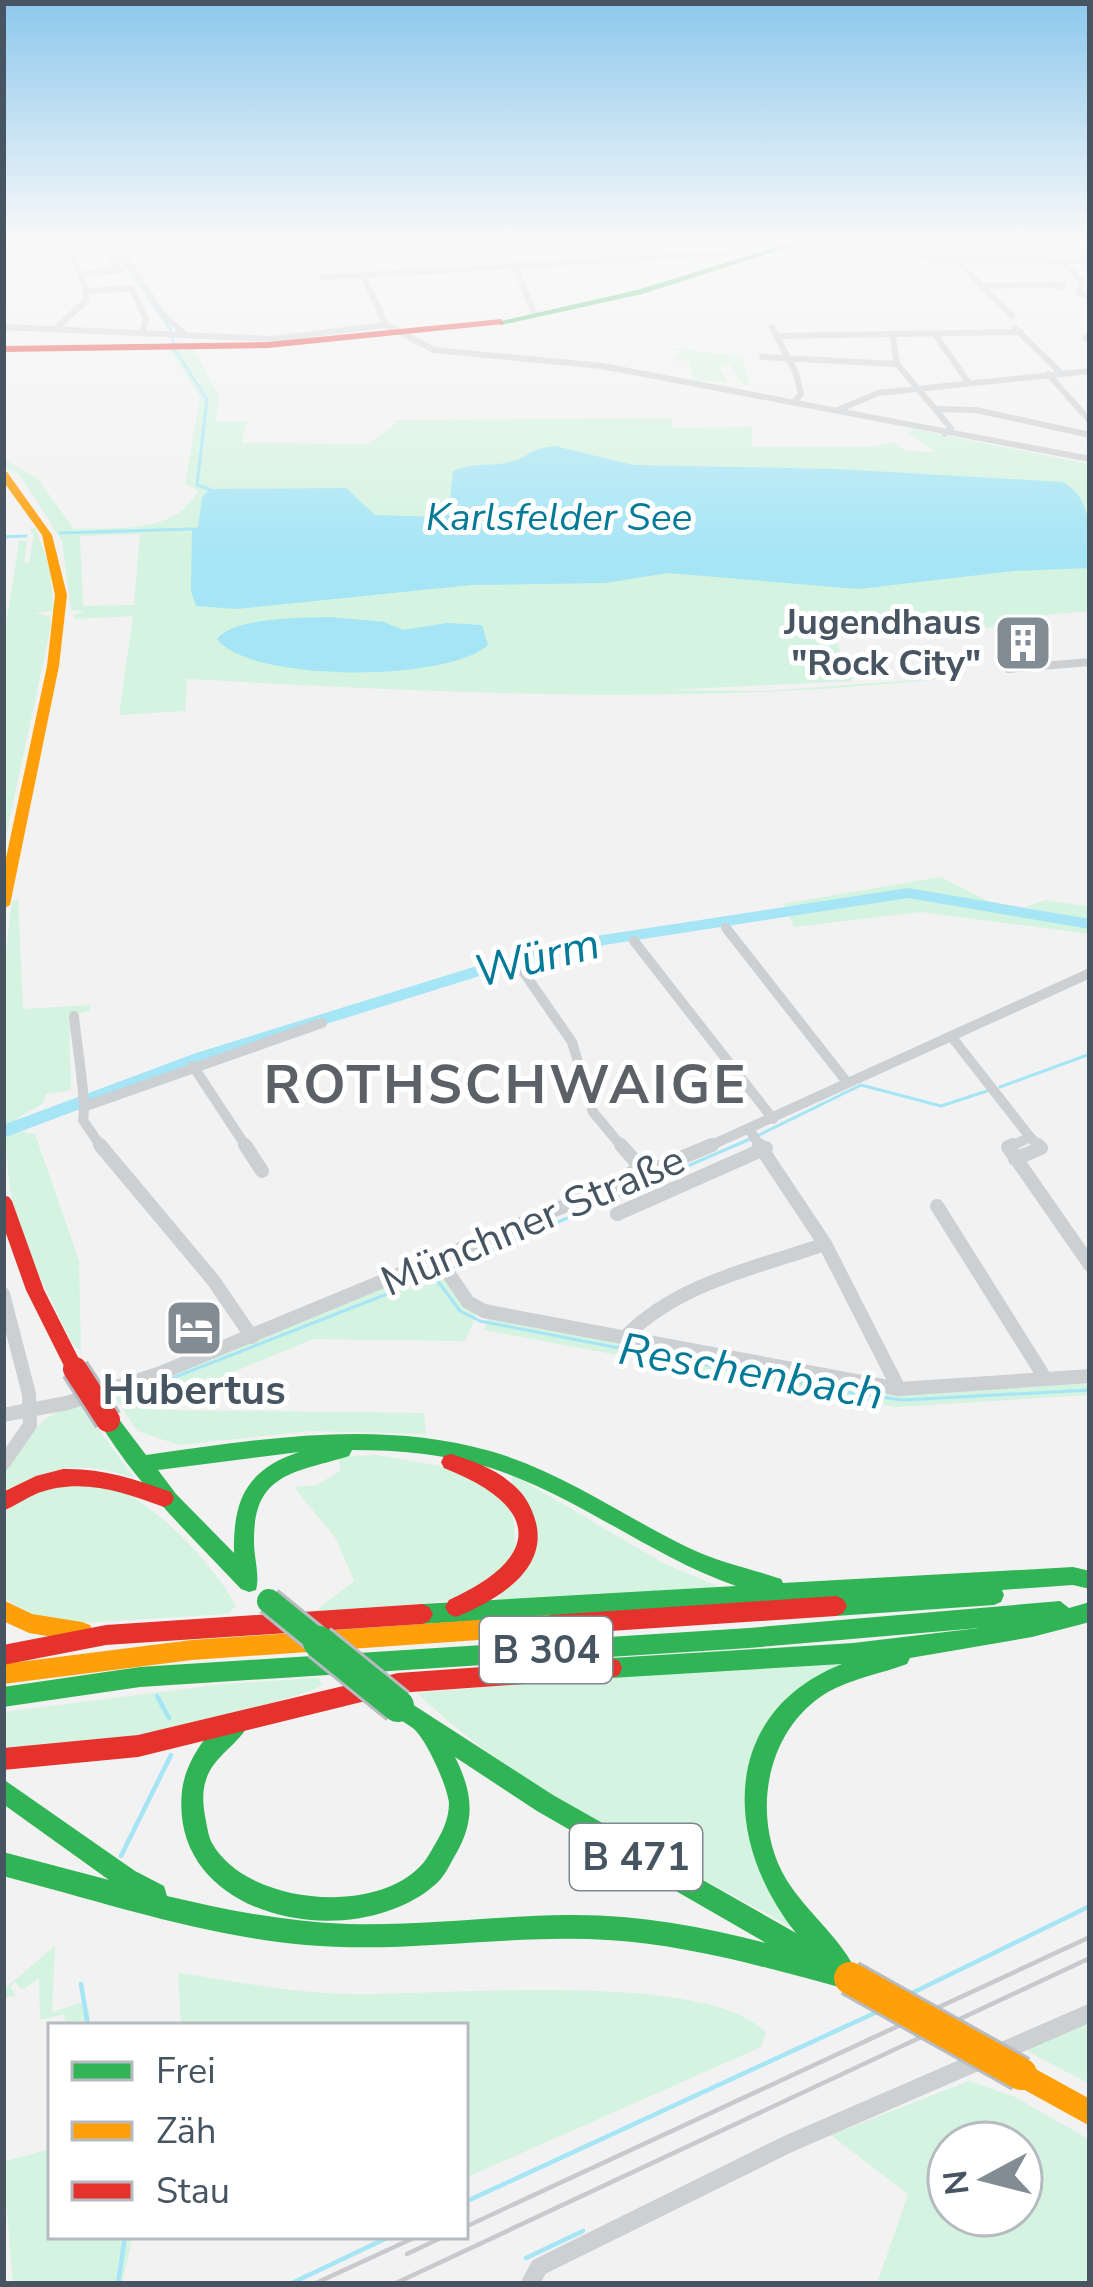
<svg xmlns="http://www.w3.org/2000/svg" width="1093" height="2287" font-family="'Nunito Sans',sans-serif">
<rect width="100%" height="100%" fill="#f2f2f2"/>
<!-- green -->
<g fill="#d4f3e0" fill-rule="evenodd">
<path d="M665 347 742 357 750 386 743 384 729 363 719 367 727 382 695 380 688 361H671L682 352Z"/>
<path d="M169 349H193L219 395 216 421H252L245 425 242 443 368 444 398 422 386 420 671 418 673 428 752 427V447H870L895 442 907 451 936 452 908 433 912 429 1090 464V611L1043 615 1049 625 833 634 853 681 665 690 767 691 1010 673C934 679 858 688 782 691 583 701 374 689 187 679L185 711 119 715 133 616 75 619 74 615 85 611 71 610 62 541 19 474 3 467V459L37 478 74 529C115 527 177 535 198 490L185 484 200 397ZM140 534 134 605 83 606 80 536Z"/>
<path d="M36 528 50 570 54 611 34 613 50 616 51 626 3 850V646L19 541H27L24 563H29L34 536 30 529Z"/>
<path d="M940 877 988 901 1037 911 1025 907 1046 900 1090 907V934L921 912 794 927 783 904Z"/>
<path d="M18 898 23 1009 91 1005 89 1011 69 1015 71 1090 46 1094 42 1104 16 1119 18 1131 35 1134 79 1261 81 1351 72 1343C52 1299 25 1253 13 1207 0 1135 0 975 12 902Z"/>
<path d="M437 1264 477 1313 465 1341 313 1339 176 1396 153 1410 424 1413 426 1434 311 1431 179 1445 137 1431 114 1395Z"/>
<path d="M489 1316 942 1391 1090 1383V1395L896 1407 484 1330Z"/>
<path d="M81 1405 134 1478C79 1459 54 1467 3 1491V1473C34 1439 31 1415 81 1405Z"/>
<path d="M378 1455 470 1471 511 1498 517 1559 472 1599 313 1613 354 1581 337 1540 294 1487 317 1485 341 1470 339 1461 328 1457Z"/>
<path d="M510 1473 663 1563 720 1587 494 1603 526 1562Z"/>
<path d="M105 1480C157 1507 207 1555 236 1606L228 1614 83 1623 30 1617 3 1596V1513L42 1484Z"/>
<path d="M883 1653 823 1675 750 1769 794 1929C673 1860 516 1789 417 1693Z"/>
<path d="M319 1678 322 1685 310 1691 206 1722 84 1744 3 1748V1712L224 1684Z"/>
<path d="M55 1946 52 2012 87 2001 91 2026H82L81 2020 66 2025 64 2014 40 2020 39 1978 22 1990 15 1982 10 1987 16 1995 3 1999V1990Z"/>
<path d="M178 1973C235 1981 293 1993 351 1994 439 1996 708 1969 766 2033L761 2047 465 2178V2026H181Z"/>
<path d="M1090 2022V2084L1025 2050Z"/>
<path d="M969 2081 1015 2097 1090 2140V2284H877L908 2194 831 2135ZM949 2143H1021V2215H949Z"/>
<path d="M51 2149V2236H133L122 2284H13L3 2162Z"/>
</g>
<!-- water -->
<g fill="#a5e5f5">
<path d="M555 446 633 465 837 469 1062 482C1093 497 1090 535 1090 568L1014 571 858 589 668 573 605 583 471 585 237 609 196 606 191 591 192 529 198 527 202 498 209 489 346 488 375 515 442 517 450 502 453 471C473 462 491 467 511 462 527 458 531 448 555 446Z"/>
<path d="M331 617 384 622 403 630 447 623 482 625 488 645C448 682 250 683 217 639 234 617 303 618 331 617Z"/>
</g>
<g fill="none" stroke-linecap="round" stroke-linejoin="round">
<!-- stream-far1 -->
<g stroke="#a5e5f5" stroke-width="3">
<path d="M100 238 120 257 170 329 175 350 207 399 197 485 209 489"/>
<path d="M60 533 192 529"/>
<path d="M3 537 26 536"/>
<path d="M1000 1087 1090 1054"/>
<path d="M759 1135 861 1085 941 1106 987 1091"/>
<path d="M452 1268 750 1139"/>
<path d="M434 1276 460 1311 480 1321 852 1393 903 1400 1090 1390"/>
<path d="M124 1397 438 1274"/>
</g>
<!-- stream -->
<g stroke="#a5e5f5" stroke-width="4.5">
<path d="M157 1696 169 1718"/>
<path d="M121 1856 171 1755"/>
<path d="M81 1984 88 2026"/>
<path d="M908 1995 1090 1906"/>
<path d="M465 2202 879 2011"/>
<path d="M526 2258 583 2231"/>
<path d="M118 2284 125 2236"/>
<path d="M290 2284 391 2236"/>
</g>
<!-- river -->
<path fill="#a5e5f5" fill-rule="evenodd" d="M908 888 1090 919V929L908 898 553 953 208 1061 3 1138V1125L196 1053 551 943Z"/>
<!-- street-far4 -->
<g stroke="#cdd0d3" stroke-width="6">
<path d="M119 238 117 245 164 316 186 335"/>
<path d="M220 238 231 252"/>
<path d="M899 238 923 257 943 262"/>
<path d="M1003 238 1022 258"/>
<path d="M1066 238 1090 257"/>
<path d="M192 239 204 253"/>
<path d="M120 249 202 238"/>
<path d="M824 249H838L832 253Z"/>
<path d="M838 249 861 238"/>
<path d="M3 252 28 250"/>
<path d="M936 260 1090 261"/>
<path d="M957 261 1012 316"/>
<path d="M1063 262 1082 282 1078 292 1090 297"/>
<path d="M515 265 534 313"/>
<path d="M81 274 122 270 90 238"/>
<path d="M363 275 744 252"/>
<path d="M323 277 363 275 386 325"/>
<path d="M1052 284 1063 285 1058 287Z"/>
<path d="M983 286 1052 285"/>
<path d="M85 291 132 289 146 319 142 333"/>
<path d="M3 327 272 339 386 325 434 350 602 366 1090 459"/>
<path d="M772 327 796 373 801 394 795 401"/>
<path d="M1015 328 1061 373"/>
<path d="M55 329 86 301 84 283 65 238"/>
<path d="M1090 335 1086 338 1090 341"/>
<path d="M776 336 1021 332"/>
<path d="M936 336 968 382"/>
<path d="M893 338 897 364 951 428 945 434"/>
<path d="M762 357 897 364"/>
<path d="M1048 374 1090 421"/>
<path d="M937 409 976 410 1090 435"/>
<path d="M838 410 878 393 1090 371"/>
</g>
<!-- street-far3 -->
<path stroke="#cdd0d3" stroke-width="8" d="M1008 669 1090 662"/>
<!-- street-far2 -->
<g stroke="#cdd0d3" stroke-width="10">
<path d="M726 928 846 1081"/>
<path d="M634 941 773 1119"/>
<path d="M518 964 572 1042 593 1112 623 1148"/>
<path d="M74 1016C76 1042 87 1100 83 1120L102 1148"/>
<path d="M951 1036 1030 1137 1008 1148"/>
<path d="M193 1066 247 1148"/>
<path d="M86 1106 322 1023"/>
<path d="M749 1129 761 1148"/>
<path d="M1030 1137 1041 1148"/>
<path d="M705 1148 1090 973"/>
</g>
<!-- street-far1 -->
<g stroke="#cdd0d3" stroke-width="14">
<path d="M100 1145 213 1280 252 1337"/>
<path d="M245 1145 262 1171"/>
<path d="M621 1145 640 1167 631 1173"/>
<path d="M759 1145 825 1244 899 1389"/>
<path d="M1013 1145 1008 1147 1090 1265"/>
<path d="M1015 1159 1041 1148 1038 1145"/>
<path d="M937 1206 1045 1378"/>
<path d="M617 1214 766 1148"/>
<path d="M440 1261 468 1302 484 1311 899 1389 1090 1376"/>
<path d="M3 1294 29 1394 30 1425 3 1464"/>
<path d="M625 1337C678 1283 756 1268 825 1244"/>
<path d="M3 1415 67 1403 158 1374 712 1145"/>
</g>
<!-- street -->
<path stroke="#cdd0d3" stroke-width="18" d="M530 2284 539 2267 788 2144 1090 2013"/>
<!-- fast -->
<g fill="#30b455" fill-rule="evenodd">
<path d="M806 238H817L642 294 501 325 497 322 637 290Z"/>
<path d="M108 1412 115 1414 146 1455C261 1439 376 1419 490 1451 561 1471 621 1515 687 1547 717 1562 749 1568 781 1579L783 1583 1073 1567 1090 1571V1589L1073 1585 1002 1590 1004 1595 1001 1602 994 1605 836 1616 829 1613 825 1606 828 1600 422 1624 415 1621 411 1614 415 1607 422 1604 736 1586C650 1556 578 1496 491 1468 446 1454 399 1450 352 1450L349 1456C295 1473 253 1472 254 1542 254 1558 260 1575 256 1590L249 1592 241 1589C190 1535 135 1483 98 1420L101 1414ZM299 1452C246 1470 233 1500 234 1553L176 1494 158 1470Z"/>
<path d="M1060 1601 1069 1608 1090 1602V1622L1032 1637 910 1658 907 1664C880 1674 853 1678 828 1692 765 1729 750 1818 786 1879 805 1910 838 1936 854 1967L859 1969 862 1978 859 1987 850 1990C771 1969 691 1945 608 1940 507 1934 407 1954 306 1945 203 1936 103 1902 3 1876V1852L109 1880 3 1804V1779L135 1871 164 1886 167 1896C226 1910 287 1922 348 1924 421 1926 494 1916 567 1915 635 1914 701 1926 766 1943L537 1811 455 1757C472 1791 476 1818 457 1852 451 1862 445 1876 437 1883 357 1956 168 1922 182 1791 185 1761 211 1723 239 1711L247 1714 250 1722C240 1744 213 1756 206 1780 202 1791 203 1805 205 1816 207 1825 208 1836 212 1843 246 1905 380 1917 424 1862 428 1857 431 1851 434 1846 442 1833 449 1819 449 1803 447 1785 427 1741 414 1729 404 1721 393 1718 387 1706L390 1699 398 1695 553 1795 796 1933C723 1842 719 1713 842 1664L611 1678 603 1675 600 1668 603 1661 611 1658 853 1643 979 1628 749 1648 140 1687 3 1707V1687L140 1667 749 1628Z"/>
</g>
<!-- slow -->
<g fill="#ff9f0a" fill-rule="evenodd">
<path d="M3 471 7 472 52 535 67 595 59 666 10 905 3 909V872L47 666 55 595 42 535 3 481Z"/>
<path d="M3 1600 32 1614 82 1622 90 1625 93 1632 90 1639 82 1642 29 1633 3 1621Z"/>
<path d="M550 1615 558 1618 561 1625 558 1632 550 1635 192 1660 3 1684V1664L192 1640Z"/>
<path d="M1021 2061 1090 2099V2126L1012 2083 1008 2074 1012 2065Z"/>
</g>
<!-- jam -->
<g fill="#e5322d" fill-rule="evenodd">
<path d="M501 319 504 324 268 348 3 352V346L268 342Z"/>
<path d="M3 1195 9 1197 12 1201 44 1290 84 1369 82 1374 75 1377 68 1374 26 1290 3 1225Z"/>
<path d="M451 1454C472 1461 494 1468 511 1483 524 1493 532 1507 536 1523 548 1572 493 1602 456 1617L449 1614 445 1607 449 1600C544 1557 541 1506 444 1468L441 1462 444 1456Z"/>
<path d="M63 1469C101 1468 135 1479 171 1492L174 1498 171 1504 164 1507C124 1492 81 1477 38 1493 26 1498 15 1506 3 1511V1492L36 1476Z"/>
<path d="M836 1596 843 1599 847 1606 843 1613 836 1616 550 1635 542 1632 539 1625 542 1618 550 1615Z"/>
<path d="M422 1604 429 1607 433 1614 429 1621 422 1624 106 1645 3 1665V1645L106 1625Z"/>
<path d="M611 1658 619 1661 622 1668 619 1675 611 1678 398 1693 138 1757 3 1770V1748L138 1735 398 1673Z"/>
</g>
<!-- rail -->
<g stroke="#c7c9cc" stroke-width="4.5">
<path d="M465 2227 1090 1937"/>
<path d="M407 2254 445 2236"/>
<path d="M314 2284 418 2236"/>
<path d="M394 2284 1090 1958"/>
</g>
<defs>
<path id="fast-bridge-far1" d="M269 1601 323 1645"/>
<path id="fast-bridge" d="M319 1642 398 1706"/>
<path id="slow-bridge" d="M850 1978 1021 2074"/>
<path id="jam-bridge" d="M75 1369 108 1420"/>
</defs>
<!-- fast-bridge-far1 casing -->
<use href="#fast-bridge-far1" stroke="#b6bcc2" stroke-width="30" stroke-linecap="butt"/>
<!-- fast-bridge casing -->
<use href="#fast-bridge" stroke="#b6bcc2" stroke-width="38" stroke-linecap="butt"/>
<!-- slow-bridge casing -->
<use href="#slow-bridge" stroke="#b6bcc2" stroke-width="38" stroke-linecap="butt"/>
<!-- jam-bridge casing -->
<use href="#jam-bridge" stroke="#b6bcc2" stroke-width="30" stroke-linecap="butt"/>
<!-- fast-bridge-far1 -->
<use href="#fast-bridge-far1" stroke="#30b455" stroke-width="24"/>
<!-- fast-bridge -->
<use href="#fast-bridge" stroke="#30b455" stroke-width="32"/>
<!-- slow-bridge -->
<use href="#slow-bridge" stroke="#ff9f0a" stroke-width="32"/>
<!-- jam-bridge -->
<use href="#jam-bridge" stroke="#e5322d" stroke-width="24"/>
</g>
<!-- sky -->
<linearGradient id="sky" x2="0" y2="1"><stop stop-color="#8dc8ed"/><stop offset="0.43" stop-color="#f9f9f9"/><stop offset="1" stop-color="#f9f9f9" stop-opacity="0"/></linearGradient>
<rect width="1093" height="558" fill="url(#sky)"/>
<!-- icons -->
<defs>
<symbol id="building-square" viewBox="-11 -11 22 22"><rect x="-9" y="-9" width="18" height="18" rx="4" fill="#828c94" stroke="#fff"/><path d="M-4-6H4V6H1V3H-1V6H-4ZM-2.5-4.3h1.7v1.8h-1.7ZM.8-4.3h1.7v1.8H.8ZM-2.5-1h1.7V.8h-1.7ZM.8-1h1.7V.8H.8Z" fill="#fff"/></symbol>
<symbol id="hotel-square" viewBox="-11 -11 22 22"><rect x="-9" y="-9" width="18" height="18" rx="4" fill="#828c94" stroke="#fff"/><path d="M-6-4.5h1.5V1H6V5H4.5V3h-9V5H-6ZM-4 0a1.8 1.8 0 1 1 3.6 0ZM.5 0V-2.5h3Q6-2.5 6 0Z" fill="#fff"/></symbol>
</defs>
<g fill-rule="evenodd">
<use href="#building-square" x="990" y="610" width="66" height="66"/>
<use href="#hotel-square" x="161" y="1295" width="66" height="66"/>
</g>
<g text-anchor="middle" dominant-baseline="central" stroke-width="10" stroke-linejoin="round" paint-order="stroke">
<!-- far-poi labels -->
<g font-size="36" font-weight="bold" fill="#465561" stroke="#fff" text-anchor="end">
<text x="981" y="622">Jugendhaus<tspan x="981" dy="41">"Rock City"</tspan></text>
</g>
<!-- far-water labels -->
<g font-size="39" font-style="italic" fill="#037b98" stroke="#fff">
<text x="559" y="517">Karlsfelder See</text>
</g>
<!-- shield labels -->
<g fill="#fff" stroke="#7e8890" stroke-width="3">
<rect x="480" y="1617" width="132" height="66" rx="9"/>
<rect x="570" y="1824" width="132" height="66" rx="9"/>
</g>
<g font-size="39" font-weight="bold" fill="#465561">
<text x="546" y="1650">B 304</text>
<text x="636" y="1857">B 471</text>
</g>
<!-- street labels -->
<g font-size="42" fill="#465561" stroke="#fff">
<text transform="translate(533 1221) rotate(-23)">Münchner Straße</text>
</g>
<!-- poi labels -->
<g font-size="42" font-weight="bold" fill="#465561" stroke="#fff">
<text x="194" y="1390">Hubertus</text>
</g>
<!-- water labels -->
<g font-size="45" font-style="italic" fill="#037b98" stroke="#fff">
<text transform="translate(537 958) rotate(-14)">Würm</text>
<text transform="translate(751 1372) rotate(10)">Reschenbach</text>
</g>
<!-- district labels -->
<g font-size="54" font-weight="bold" letter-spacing="3" fill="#5c6167" stroke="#fff">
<text x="506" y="1085">ROTHSCHWAIGE</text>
</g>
</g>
<!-- border -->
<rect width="1093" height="2287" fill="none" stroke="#465561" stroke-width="12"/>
<!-- legend -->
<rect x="48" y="2023" width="420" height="216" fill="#ffffff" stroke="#b5bbc0" stroke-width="3"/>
<rect x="72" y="2062" width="60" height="18" fill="#30b455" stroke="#b5bbc0" stroke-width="3"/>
<text x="156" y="2083" font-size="36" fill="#465561">Frei</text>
<rect x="72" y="2122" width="60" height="18" fill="#ff9f0a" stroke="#b5bbc0" stroke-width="3"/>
<text x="156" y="2143" font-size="36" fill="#465561">Zäh</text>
<rect x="72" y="2182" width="60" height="18" fill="#e5322d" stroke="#b5bbc0" stroke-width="3"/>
<text x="156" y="2203" font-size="36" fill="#465561">Stau</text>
<!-- north arrow -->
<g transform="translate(985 2179) rotate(263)"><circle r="57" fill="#ffffff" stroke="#b5bbc0" stroke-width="3"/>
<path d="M0-9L21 45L0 30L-21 45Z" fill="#828c94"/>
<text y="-18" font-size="33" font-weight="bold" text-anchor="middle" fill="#465561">N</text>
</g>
</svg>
